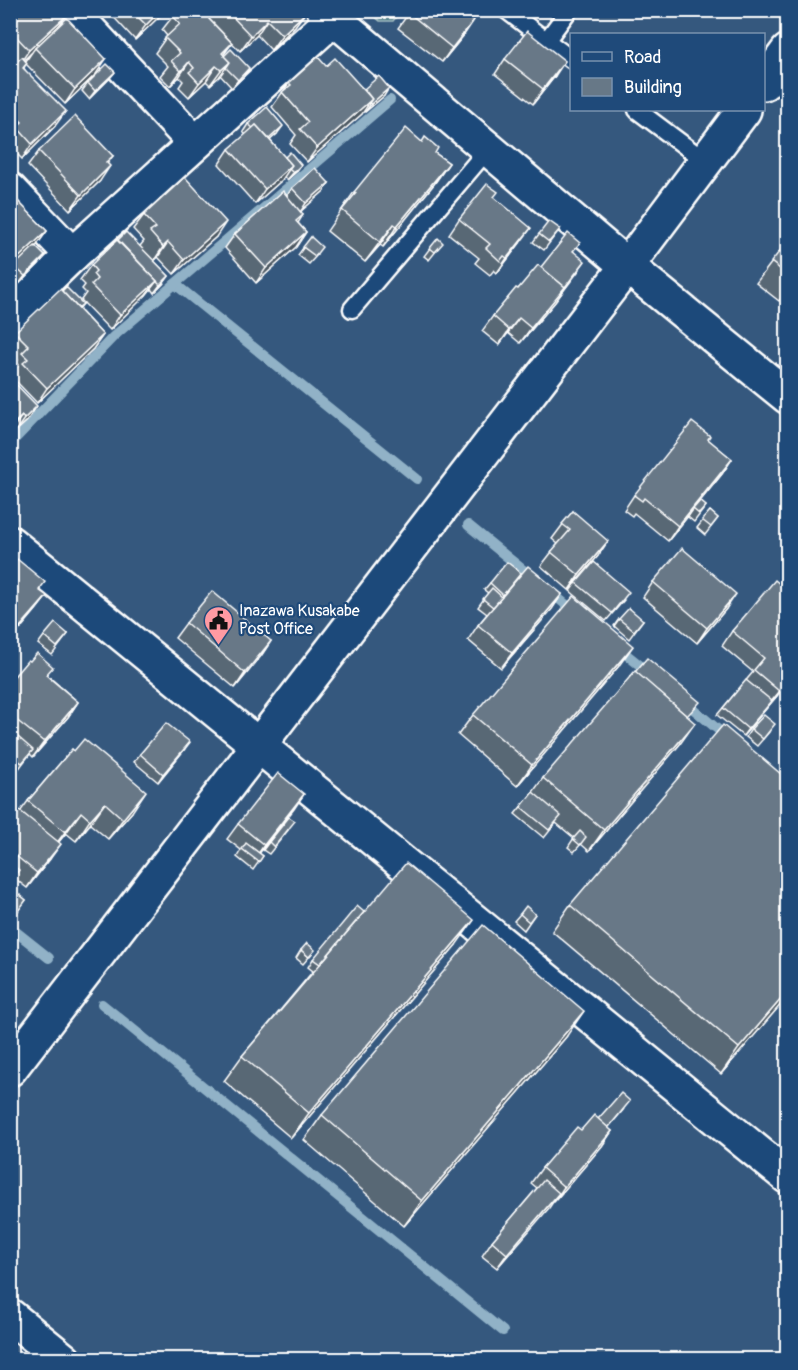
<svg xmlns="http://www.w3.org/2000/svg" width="798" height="1370" font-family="Pangolin,sans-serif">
<rect width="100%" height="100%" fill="#35587e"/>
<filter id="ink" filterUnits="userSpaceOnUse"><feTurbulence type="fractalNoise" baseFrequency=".0167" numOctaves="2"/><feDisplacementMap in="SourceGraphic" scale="12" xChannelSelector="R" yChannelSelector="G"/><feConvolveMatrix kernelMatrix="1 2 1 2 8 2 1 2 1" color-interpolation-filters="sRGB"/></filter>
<g filter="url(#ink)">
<!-- green -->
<path fill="#4e7d88" stroke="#a6bec4" stroke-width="1.5" d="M368 11H401L393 21H380Z"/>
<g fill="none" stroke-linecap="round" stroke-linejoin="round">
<!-- stream -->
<g stroke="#91b2c7" stroke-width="10">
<path d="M175 284 417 479"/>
<path d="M10 444 114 336 390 100"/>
<path d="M468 525 533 578"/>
<path d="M548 590 575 612"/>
<path d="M617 647 652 675"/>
<path d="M685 702 728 738"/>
<path d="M10 927 49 958"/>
<path d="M102 1004 503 1331"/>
<path d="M537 1358 538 1360"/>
</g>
<defs>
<g id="lane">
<path d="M506 10 572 60"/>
<path d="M546 41 569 10"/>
<path d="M637 110 705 161"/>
<path d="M352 309 488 149"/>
</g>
<g id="street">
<path d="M70 10 195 143"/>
<path d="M10 190 72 255"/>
<path d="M10 315 72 255 333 19"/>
<path d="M10 543 788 1177"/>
<path d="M10 1316 64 1360"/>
</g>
<g id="secondary">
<path d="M324 10 627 266 788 397"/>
<path d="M764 83 788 51"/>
<path d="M10 1069 627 266 744 110"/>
</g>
</defs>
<!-- lane casing -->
<use href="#lane" stroke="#fff" stroke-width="21"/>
<!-- street casing -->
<use href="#street" stroke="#fff" stroke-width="38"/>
<!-- secondary casing -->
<use href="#secondary" stroke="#fff" stroke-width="38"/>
<!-- lane -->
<use href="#lane" stroke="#1f4a7a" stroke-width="16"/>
<!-- street -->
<use href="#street" stroke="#1f4a7a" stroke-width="33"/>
<!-- secondary -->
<use href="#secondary" stroke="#1f4a7a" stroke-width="33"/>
</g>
<!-- wall -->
<g fill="#596774" stroke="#fff" stroke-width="1.5" fill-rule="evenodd">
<path d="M10 10 60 24 96 74 65 104 26 64 24 68 55 126 22 159 10 147V68L16 62 10 56ZM32 52 26 61 24 60Z"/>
<path d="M107 10H166L135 40Z"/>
<path d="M178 10H305L295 26 271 50 257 35 240 51 210 20 232 43 223 55 244 76 232 88 220 75 210 85 206 81 189 97 179 87 183 81 179 77 170 86 160 76 168 66 155 53 167 36 162 30 173 16Z"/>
<path d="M411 10 464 35 442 62 398 28Z"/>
<path d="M505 59 555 76 533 104 495 74Z"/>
<path d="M326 66 364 89 384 96 365 112 364 110 362 114 307 162 290 144 296 135 272 107 289 83Z"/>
<path d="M115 72 109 79 89 99 82 91 88 83Z"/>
<path d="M248 124 277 134 270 140 296 172 287 180 284 177 282 180 255 204 219 164 229 149 246 135 243 132Z"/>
<path d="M39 151 113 156 107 164 100 181 70 210 28 166Z"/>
<path d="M435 153 449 163 434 184 383 247 380 245 365 262 327 231 354 192Z"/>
<path d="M329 183 324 191 301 211 303 215 298 223 306 232 296 247 256 283 225 248 235 234 287 196 292 188Z"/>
<path d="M10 193 47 231 35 247 45 256 39 264 19 284 10 275 11 270 10 271Z"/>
<path d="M494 198 520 243 497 273 494 270 490 275 475 263 479 258 449 234 459 219Z"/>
<path d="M144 215 216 237 174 274 158 257 154 261 169 276 163 284 154 293 151 289 146 295 110 330 81 300 86 293 82 289 85 285 80 280 91 265 140 246 144 241 133 229Z"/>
<path d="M560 229 544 250 533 242 539 234Z"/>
<path d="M311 237 317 255 309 264 298 255Z"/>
<path d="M788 241V290L779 301 756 283Z"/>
<path d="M430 248 437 250 429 260 424 256Z"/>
<path d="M574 252 580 269 555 302 520 343 508 333 499 345 482 331 493 316 518 289 541 267Z"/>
<path d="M83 304 79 309 103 335 93 349 37 403 13 378 17 372 15 371 10 376V356L16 362 18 360 10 352V339L15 332Z"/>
<path d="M10 378 27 421 14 433 11 431Z"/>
<path d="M708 440 732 459 722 474 700 501 706 506 694 522 688 517 691 512 668 541 634 513 632 516 624 510 634 495Z"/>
<path d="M573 511 598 556 569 590 541 566 558 544 552 539Z"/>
<path d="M710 511 718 518 705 535 697 528Z"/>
<path d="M10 566 47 596 36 610 10 641Z"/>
<path d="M521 573 562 594 552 609 501 668 468 640 478 625 487 614 478 607 488 593 484 590 490 583Z"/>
<path d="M788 576V683L743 736 717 715 753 672 722 646 732 631 780 584Z"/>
<path d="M653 582 726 609 697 643 643 597Z"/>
<path d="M576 583 624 600 606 621 570 591Z"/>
<path d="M619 619 643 620 629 639 614 626Z"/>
<path d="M186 623 271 641 261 656 235 688 175 638Z"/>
<path d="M68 634 52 655 38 644 44 636Z"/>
<path d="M618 667 517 786 458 735 473 715Z"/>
<path d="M47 675 78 702 68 717 33 757 30 754 17 771 15 770 10 776V681Z"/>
<path d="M689 717 680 744 589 851 581 844 574 852 568 847 574 838 556 823 544 838 515 814 533 792 543 778Z"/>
<path d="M751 729 769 732 757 746 746 737Z"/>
<path d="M72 749 132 812 108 839 90 824 76 841 66 833 58 843 50 859 27 888 14 878 10 882V820L20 812 28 801Z"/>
<path d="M184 750 158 782 134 762 140 754Z"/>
<path d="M304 794 259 853 263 856 253 870 237 857 241 850 227 839 238 824Z"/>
<path d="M289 829 269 854 263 850 269 842Z"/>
<path d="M10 887 26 900 12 918 10 917Z"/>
<path d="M570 905 788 996 721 1074 552 931Z"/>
<path d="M364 912 456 945 291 1138 224 1081 242 1056 313 971 308 967 313 959Z"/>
<path d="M520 914H535L524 930 514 921Z"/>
<path d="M301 950 309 957 303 964 296 958Z"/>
<path d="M566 1037 404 1226 304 1140 322 1115Z"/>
<path d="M624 1109 608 1128 612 1131 602 1146 554 1202 553 1201 497 1268 482 1256 492 1241 537 1188 531 1183 542 1168 581 1130 598 1119Z"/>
</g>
<!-- shaded-wall -->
<g fill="#48545e" stroke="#fff" stroke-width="1.5">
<path d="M161 10H166L135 40 146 25Z"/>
<path d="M306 12 295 26 271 50 282 35Z"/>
<path d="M68 14 57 28 35 48 32 52 19 65 29 50Z"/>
<path d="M267 20 257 35 240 51 251 36Z"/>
<path d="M474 20 464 35 442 62 452 48Z"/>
<path d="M232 43 221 58 222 53Z"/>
<path d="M106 59 96 74 65 104 75 89Z"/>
<path d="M565 61 555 76 533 104 543 89Z"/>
<path d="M189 62 179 77 170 86 181 71Z"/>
<path d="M230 62 219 77 210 85 221 70Z"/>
<path d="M216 66 206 81 189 97 199 83Z"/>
<path d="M249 68 244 76 232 88 238 80Z"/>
<path d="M115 72 109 79 89 99 95 91Z"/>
<path d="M389 88 384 96 365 112 371 104Z"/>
<path d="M372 99 362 114 307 162 317 148Z"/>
<path d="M66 111 55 126 22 159 32 144Z"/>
<path d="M283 126 277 134 259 150 265 142Z"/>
<path d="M449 163 434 184 383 247 397 226Z"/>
<path d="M292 165 282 180 255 204 265 189Z"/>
<path d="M301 165 296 172 287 180 293 173Z"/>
<path d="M110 166 100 181 70 210 81 195Z"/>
<path d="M329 183 324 191 301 211 306 203Z"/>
<path d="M226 222 216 237 174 274 184 260Z"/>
<path d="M394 224 380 245 365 262 380 242Z"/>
<path d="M531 228 520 243 497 273 507 258Z"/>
<path d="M47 231 37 245 15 266H14L10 271V268L15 261Z"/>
<path d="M306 232 296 247 256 283 266 268Z"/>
<path d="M168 242 158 257 153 262 163 247Z"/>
<path d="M45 256 39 264 19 284 25 276Z"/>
<path d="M585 261 555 302 520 343 531 328Z"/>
<path d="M169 276 163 284 154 293 160 285Z"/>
<path d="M157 281 146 295 110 330 120 315Z"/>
<path d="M519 318 508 333 499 345 509 330Z"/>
<path d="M103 335 93 349 37 403 47 388Z"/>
<path d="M37 406 27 421 14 433 24 419Z"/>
<path d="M22 416 10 432V427Z"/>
<path d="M732 459 722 474 668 541 678 526Z"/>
<path d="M608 541 598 556 569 590 579 575Z"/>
<path d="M562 594 552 609 501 668 512 653Z"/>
<path d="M736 594 726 609 697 643 707 628Z"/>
<path d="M47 596 36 610 10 641 20 627Z"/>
<path d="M271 641 261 656 235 688 245 673Z"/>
<path d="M633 646 618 667 517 786 532 765Z"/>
<path d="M788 681V683L743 736 748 729 770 703Z"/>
<path d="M78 702 68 717 33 757 44 742Z"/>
<path d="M695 723 680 744 589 851 604 830Z"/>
<path d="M190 742 184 750 158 782 163 774Z"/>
<path d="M146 791 132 812 108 839 123 819Z"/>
<path d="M304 794 294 809 254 860 264 845Z"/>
<path d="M105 803 90 824 76 841 90 820Z"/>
<path d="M81 812 66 833 50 852 65 832Z"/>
<path d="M61 844 50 859 27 888 37 873Z"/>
<path d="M474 920 456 945 291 1138 309 1113Z"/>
<path d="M788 991V996L721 1074 739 1048Z"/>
<path d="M584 1011 566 1037 404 1226 422 1201Z"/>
<path d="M612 1131 602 1146 554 1202 564 1187Z"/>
<path d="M559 1193 549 1208 497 1268 507 1254Z"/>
</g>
<!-- building -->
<g fill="#677887" stroke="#fff" stroke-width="1.5">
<path d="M10 10H65L68 14 29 50 10 30Z"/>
<path d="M131 10H161L146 25Z"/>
<path d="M178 10H207L213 16 209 19 232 43 222 53 230 62 221 70 216 66 199 83 189 72 194 68 189 62 181 71 171 61 180 53 165 38 180 24 173 16Z"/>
<path d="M226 10H305L306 12 282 35 267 20 251 36Z"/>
<path d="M411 10H462L474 20 452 48 409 13Z"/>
<path d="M67 18 106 59 75 89 35 48Z"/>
<path d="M527 31 565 61 543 89 505 59Z"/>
<path d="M231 49 249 68 238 80 226 68 230 62 224 56Z"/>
<path d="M10 57 14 61 10 64Z"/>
<path d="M22 57 27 63 23 68 66 111 32 144 17 127 22 122 14 114 17 111 10 106V68Z"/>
<path d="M318 57 326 66 335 58 372 99 317 148 300 129 308 122 282 92 291 85 289 83Z"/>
<path d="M107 64 115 72 95 91 88 83Z"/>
<path d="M379 76 389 88 371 104 369 103 372 99 364 89Z"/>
<path d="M267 107 283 126 269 139 256 125 253 128 248 124Z"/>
<path d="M75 116 113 156 106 162 110 166 81 195 39 151Z"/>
<path d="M256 125 292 165 265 189 229 149Z"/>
<path d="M406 128 422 142 425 137 438 148 435 153 449 163 397 226 394 224 380 242 342 210 356 193 354 192Z"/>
<path d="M290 152 301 165 293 173 289 169 292 165 285 157Z"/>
<path d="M315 168 329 183 306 203 292 188Z"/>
<path d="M185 177 226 222 184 260 168 242 163 247 150 232 156 228 144 215Z"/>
<path d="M487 184 498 192 494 197 531 228 507 258 504 256 500 261 486 248 490 244 459 219Z"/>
<path d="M283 191 303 215 296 221 306 232 266 268 235 234Z"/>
<path d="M10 193 47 231 15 261 10 256Z"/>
<path d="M549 221 560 229 549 242 539 234Z"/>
<path d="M126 232 169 276 160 285 156 281H157L118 240Z"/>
<path d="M568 233 580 243 573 251 585 261 565 287 541 267Z"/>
<path d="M311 237 322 247 315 256 303 247Z"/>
<path d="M438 238 443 243 435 252 430 248Z"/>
<path d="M117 240 157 281 120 315 91 285 97 279 93 274 96 271 91 265Z"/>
<path d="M788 241V275L771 262Z"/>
<path d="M35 246 45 256 25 276 14 266Z"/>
<path d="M538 265 565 287 531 328 519 318 509 330 493 316 516 288 518 289Z"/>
<path d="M66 287 83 304 78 308 62 291Z"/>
<path d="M60 289 103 335 47 388 23 363 28 359 22 353 29 346 15 332Z"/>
<path d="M10 356 19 365 10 374Z"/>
<path d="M10 378 37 406 24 419 22 416 10 427Z"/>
<path d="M692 422 710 436 708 439 732 459 678 526 644 498 642 501 634 495Z"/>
<path d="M700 501 706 506 699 514 693 509Z"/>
<path d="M573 511 608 541 579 575 551 552 570 530 562 524Z"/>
<path d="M710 511 718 518 711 527 702 520Z"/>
<path d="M682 548 736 594 707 628 653 582Z"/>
<path d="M17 559 45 582 39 590 47 596 20 627 10 620V566Z"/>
<path d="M507 562 521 573 503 595 490 583Z"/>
<path d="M594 562 629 592 612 613 576 583Z"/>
<path d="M528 566 562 594 512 653 478 625Z"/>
<path d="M788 576V591L780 584Z"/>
<path d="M775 580 788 591V681L779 691 754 670 764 658 732 631Z"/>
<path d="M492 588 502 597 493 607 483 599Z"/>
<path d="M212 591 271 641 245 673 186 623Z"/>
<path d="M574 596 633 646 532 765 473 715Z"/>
<path d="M629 608 643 620 634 631 619 619Z"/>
<path d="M55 623 68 634 57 647 44 636Z"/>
<path d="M37 653 53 667 46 675 78 702 44 742 10 715V681L28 660 30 661Z"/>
<path d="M647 658 700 702 687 716 635 672Z"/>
<path d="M635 671 695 723 604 830 543 778Z"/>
<path d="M746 680 772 701 748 729 723 708Z"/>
<path d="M764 715 775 724 763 739 751 729Z"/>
<path d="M166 723 190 742 163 774 140 754Z"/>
<path d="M723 725 788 780V991L739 1048 570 905Z"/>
<path d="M10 730 33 750 22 763 10 754Z"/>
<path d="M84 739 146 791 123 819 105 803 90 820 81 812 65 832 28 801 72 749 74 751Z"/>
<path d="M10 756 19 763 10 774Z"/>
<path d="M278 773 304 794 264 845 238 824Z"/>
<path d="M533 792 561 816 549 830 521 807Z"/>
<path d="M19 810 61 844 37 873 10 851V820Z"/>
<path d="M289 817 295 821 274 847 269 842Z"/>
<path d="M580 831 586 837 580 845 573 839Z"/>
<path d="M246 843 263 856 259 862 242 849Z"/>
<path d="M10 863 19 870 10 881Z"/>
<path d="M406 863 474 920 309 1113 242 1056Z"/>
<path d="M10 887 26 900 18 911 10 905Z"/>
<path d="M357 906 364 912 320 964 313 959Z"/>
<path d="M526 906 535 914 529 922 520 914Z"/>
<path d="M483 925 584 1011 422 1201 322 1115Z"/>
<path d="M307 943 315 950 309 957 301 950Z"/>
<path d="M621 1093 630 1101 608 1128 598 1119Z"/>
<path d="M594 1115 612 1131 564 1187 542 1168 577 1127 581 1130Z"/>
<path d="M544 1180 559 1193 507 1254 492 1241Z"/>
</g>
</g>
<!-- icons -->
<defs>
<symbol id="civic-pin" viewBox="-11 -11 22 30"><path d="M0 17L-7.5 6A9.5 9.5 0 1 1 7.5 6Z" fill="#ff9aa2" stroke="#1f4a7a"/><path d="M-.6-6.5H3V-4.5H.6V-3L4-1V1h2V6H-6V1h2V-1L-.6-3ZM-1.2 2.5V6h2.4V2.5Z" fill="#111"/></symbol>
</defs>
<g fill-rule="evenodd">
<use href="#civic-pin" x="202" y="604" width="33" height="45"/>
</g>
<g text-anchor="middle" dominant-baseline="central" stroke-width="4.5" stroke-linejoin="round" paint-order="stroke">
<!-- poi labels -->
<g font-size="16" fill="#fff" stroke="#1f4a7a" text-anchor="start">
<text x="239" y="611">Inazawa Kusakabe<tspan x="239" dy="18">Post Office</tspan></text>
</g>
</g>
<!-- margin -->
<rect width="798" height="1370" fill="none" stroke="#1f4a7a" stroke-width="36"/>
<rect x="18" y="18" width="762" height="1334" fill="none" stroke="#fff" stroke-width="2" filter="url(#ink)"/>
<!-- legend -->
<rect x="570" y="33" width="195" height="78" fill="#1f4a7a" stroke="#7992af" stroke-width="1.5"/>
<rect x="582" y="52" width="30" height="9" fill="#1f4a7a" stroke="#7992af" stroke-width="1.5"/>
<text x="624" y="63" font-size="18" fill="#ffffff">Road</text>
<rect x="582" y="78" width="30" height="18" fill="#677887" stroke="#7992af" stroke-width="1.5"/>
<text x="624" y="93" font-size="18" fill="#ffffff">Building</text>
</svg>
